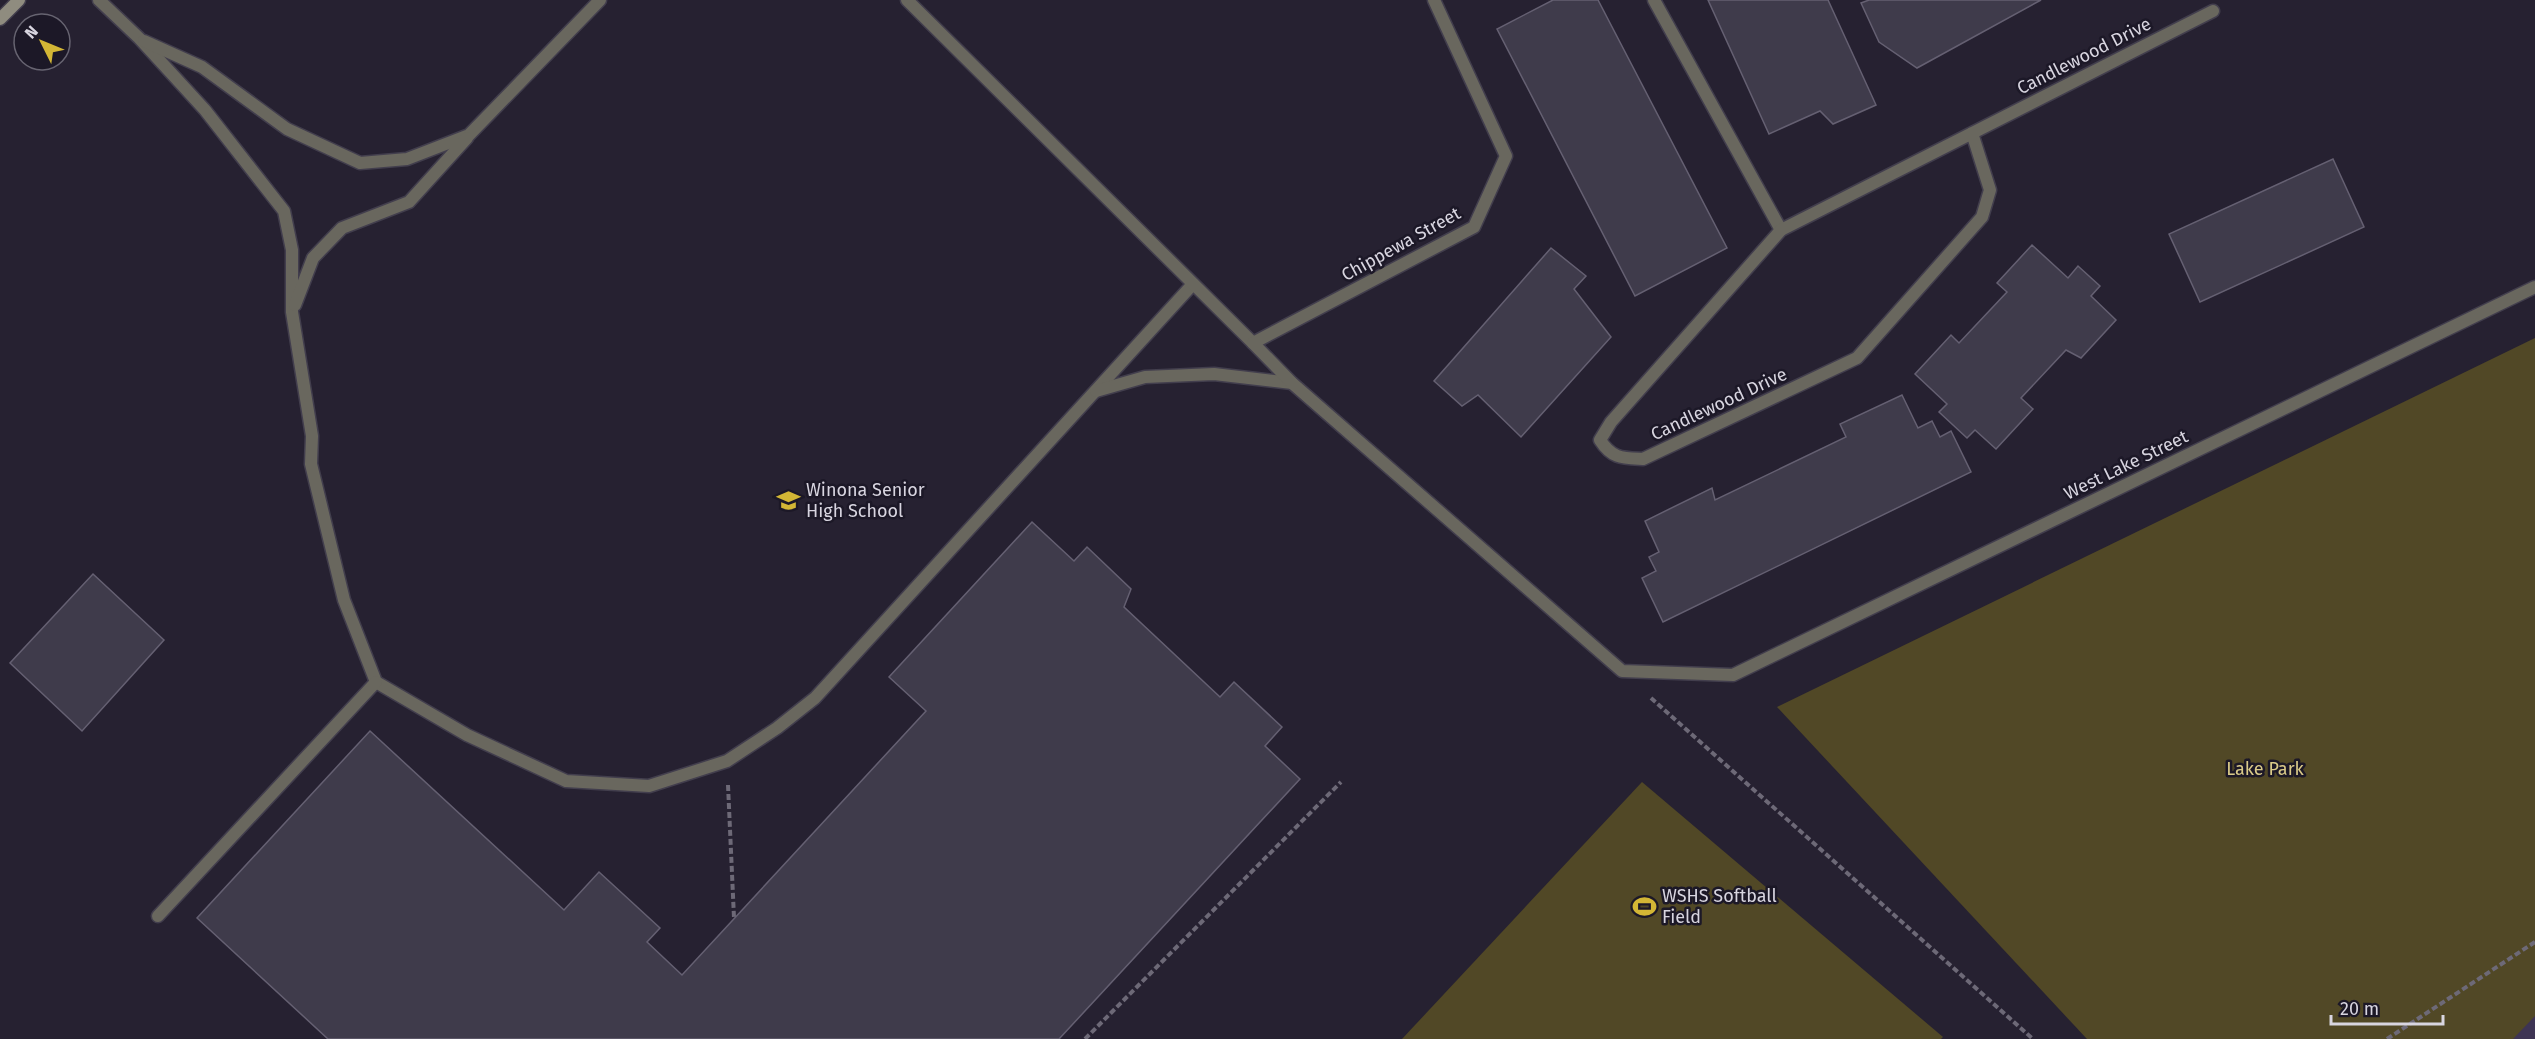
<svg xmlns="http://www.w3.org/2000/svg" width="2535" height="1039" font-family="'Fira Sans',sans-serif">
<rect width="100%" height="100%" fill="#262131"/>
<!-- green -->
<g fill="#514826">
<path d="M2535 338V1039H2087L1777 707Z"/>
<path d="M1642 782 1943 1037 1941 1039H1402Z"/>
</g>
<!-- water -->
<path fill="#3e3454" d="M2535 1016V1039H2513Z"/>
<!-- building -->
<g fill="#3f3b4b" stroke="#656072" stroke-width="1.5">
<path d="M1553 0H1598L1727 248 1635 296 1497 29Z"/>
<path d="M1708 0H1828L1876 105 1833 124 1820 111 1769 134Z"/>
<path d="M1869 0H2041L1917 68 1879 42 1861 3Z"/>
<path d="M2333 159 2364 227 2200 302 2169 234Z"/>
<path d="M2032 245 2068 278 2078 266 2100 286 2091 296 2116 320 2081 358 2066 350 2021 398 2033 409 1996 449 1975 430 1967 438 1939 412 1947 404 1915 374 1951 335 1959 343 2007 292 1997 283Z"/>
<path d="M1551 248 1586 276 1574 289 1611 337 1521 437 1478 395 1462 406 1434 381Z"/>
<path d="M1902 395 1918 428 1932 421 1940 437 1951 431 1971 472 1663 622 1642 578 1656 571 1649 557 1659 552 1645 521 1712 488 1715 500 1846 437 1840 424Z"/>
<path d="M1032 522 1074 561 1087 547 1131 589 1124 607 1220 697 1234 682 1282 727 1265 746 1300 779 1059 1039H328L197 918 370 731 564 910 599 872 660 928 647 942 682 975 926 711 889 677Z"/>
<path d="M93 574 164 640 82 731 10 663Z"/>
</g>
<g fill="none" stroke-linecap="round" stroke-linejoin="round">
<defs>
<g id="lane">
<path d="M99 0 139 38 205 110 284 211 292 250V312L312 436 311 464 344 600 376 682 467 735 566 781 649 786 727 761 777 728 815 698 1193 284"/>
<path d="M907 0 1253 343"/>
<path d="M1654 0 1781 230"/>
<path d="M144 41 202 67 287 129 360 163 407 159 469 135 600 0"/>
<path d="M1972 133 1990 190 1982 217 1857 358 1643 459C1623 458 1612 459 1600 440L1611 422 1781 230 2213 11"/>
<path d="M295 305 313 258 342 228 409 202 467 138"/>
<path d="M1096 391 1145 377 1214 374 1292 383"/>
<path d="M158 916 376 682"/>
</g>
<path id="street" d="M1434 0 1506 156 1474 227 1253 343 1292 383 1622 671 1733 675 2535 287"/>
<path id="secondary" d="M0 19 19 0"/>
</defs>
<!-- lane casing -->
<use href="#lane" stroke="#423e4d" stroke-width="15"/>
<!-- street casing -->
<use href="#street" stroke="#423e4d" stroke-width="15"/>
<!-- secondary casing -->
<use href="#secondary" stroke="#423e4d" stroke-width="15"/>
<!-- path -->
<g stroke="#6d6977" stroke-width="4" stroke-dasharray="6 3" stroke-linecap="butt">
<path d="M1651 698 2033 1039"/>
<path d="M728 785 734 918"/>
<path d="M1085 1039 1341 782"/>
<path d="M2387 1039 2535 942"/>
</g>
<!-- lane -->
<use href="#lane" stroke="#69675e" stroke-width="12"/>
<!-- street -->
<use href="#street" stroke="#69675e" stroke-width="12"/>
<!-- secondary -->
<use href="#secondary" stroke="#8f8c7f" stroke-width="12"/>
</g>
<!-- icons -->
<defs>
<symbol id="school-bare" viewBox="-9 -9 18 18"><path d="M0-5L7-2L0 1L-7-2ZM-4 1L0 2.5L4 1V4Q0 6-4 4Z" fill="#d3b635" stroke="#1c1827" stroke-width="2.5" paint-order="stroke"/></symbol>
<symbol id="stadium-bare" viewBox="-9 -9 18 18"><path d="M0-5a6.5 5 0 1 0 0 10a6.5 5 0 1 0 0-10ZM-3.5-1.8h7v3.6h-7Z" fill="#d3b635" stroke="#1c1827" stroke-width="2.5" paint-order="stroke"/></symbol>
</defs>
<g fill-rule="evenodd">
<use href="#school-bare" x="772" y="484" width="33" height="33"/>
<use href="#stadium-bare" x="1628" y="890" width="33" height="33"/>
</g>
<g text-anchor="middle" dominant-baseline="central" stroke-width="5" stroke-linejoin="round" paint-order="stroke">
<!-- street labels -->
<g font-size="18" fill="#d8d5e0" stroke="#1c1827">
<text transform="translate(2084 56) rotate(-27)">Candlewood Drive</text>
<text transform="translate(1401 244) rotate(-29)">Chippewa Street</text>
<text transform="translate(1719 404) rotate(-25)">Candlewood Drive</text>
<text transform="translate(2126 465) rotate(-26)">West Lake Street</text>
</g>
<!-- poi labels -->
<g font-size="18" fill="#d8d5e0" stroke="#1c1827" text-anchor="start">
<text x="806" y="490">Winona Senior<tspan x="806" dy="21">High School</tspan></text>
<text x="1662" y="896">WSHS Softball<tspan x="1662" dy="21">Field</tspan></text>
</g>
<!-- park labels -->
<g font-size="18" fill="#daca89" stroke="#1c1827">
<text x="2265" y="769">Lake Park</text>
</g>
</g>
<!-- north arrow -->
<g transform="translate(42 42) rotate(313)"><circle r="28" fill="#1c1827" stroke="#676471" stroke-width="1.5"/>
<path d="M0-4.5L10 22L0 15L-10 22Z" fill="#d3b635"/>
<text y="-9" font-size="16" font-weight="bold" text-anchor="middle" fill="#d8d5e0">N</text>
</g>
<!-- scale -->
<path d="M2331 1015v9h112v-9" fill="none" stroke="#d8d5e0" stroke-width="3"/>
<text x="2340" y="1015" font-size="18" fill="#d8d5e0" stroke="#1c1827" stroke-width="4.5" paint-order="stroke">20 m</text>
</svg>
